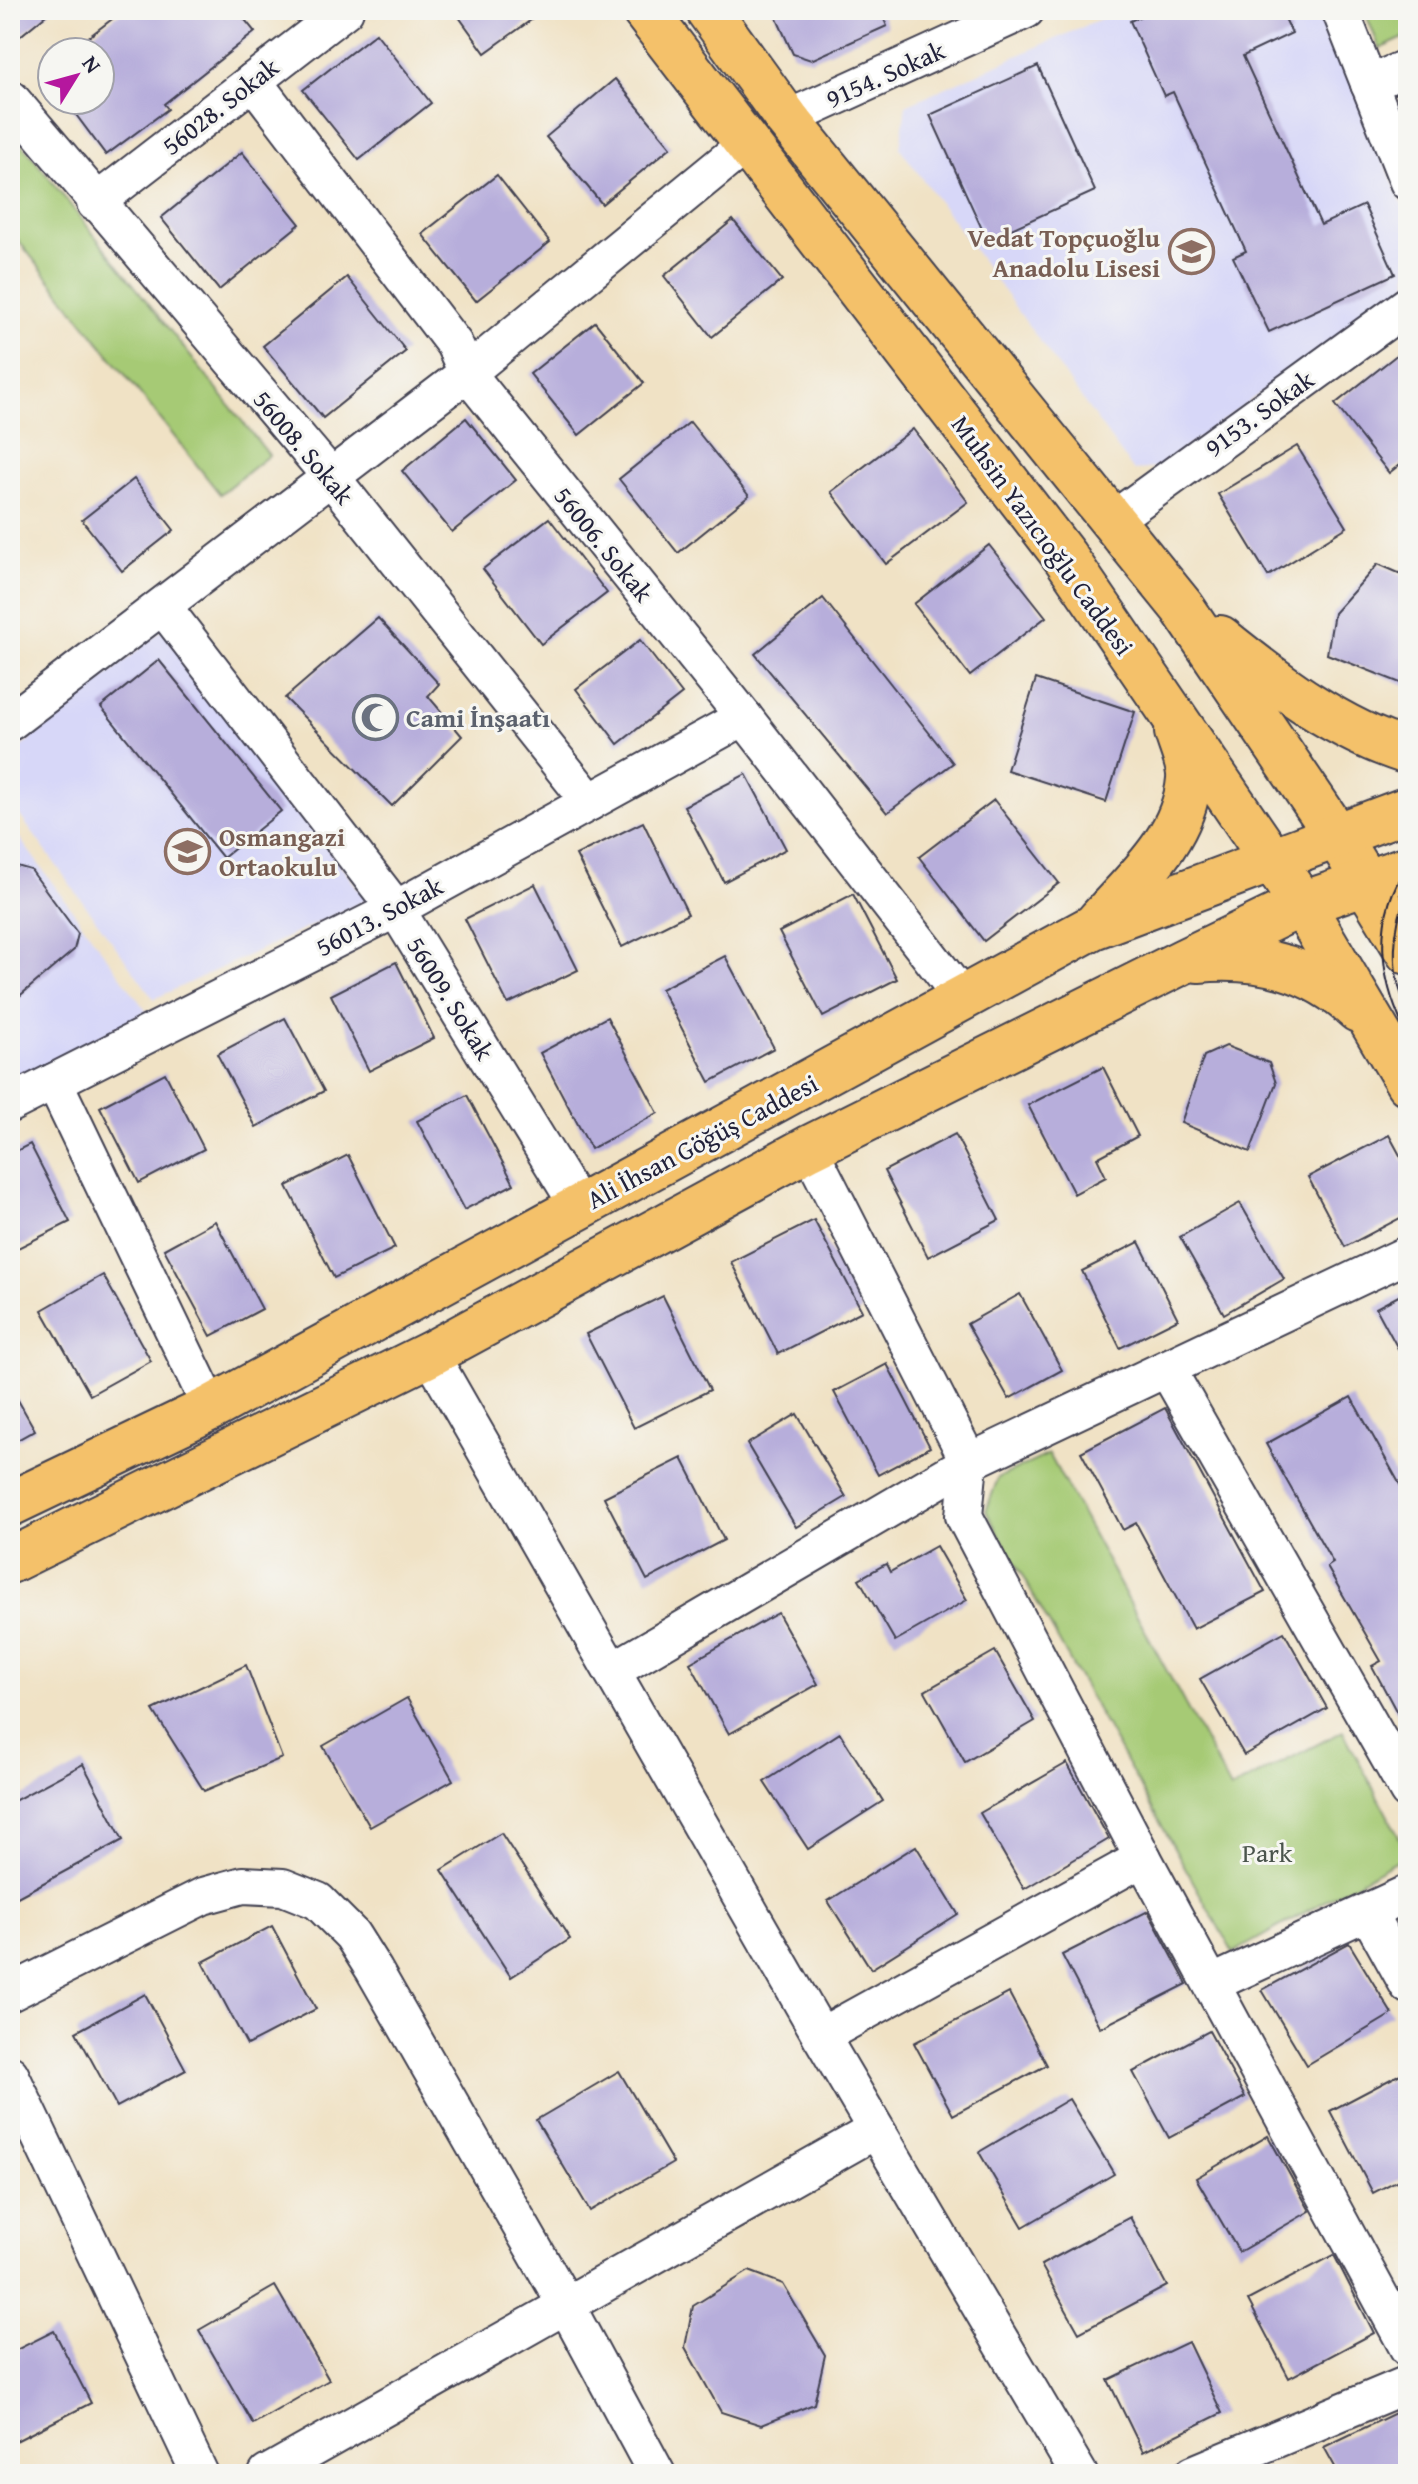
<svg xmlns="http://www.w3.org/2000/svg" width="1418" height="2484" font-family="'Gentium Book Plus',serif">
<rect width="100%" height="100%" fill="#f6f6f2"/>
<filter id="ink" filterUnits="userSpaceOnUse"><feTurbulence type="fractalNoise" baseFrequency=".0125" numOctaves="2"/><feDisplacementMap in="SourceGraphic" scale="16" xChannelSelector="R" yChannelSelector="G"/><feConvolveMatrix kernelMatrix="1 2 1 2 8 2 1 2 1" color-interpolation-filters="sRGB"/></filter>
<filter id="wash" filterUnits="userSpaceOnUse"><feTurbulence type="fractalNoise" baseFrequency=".006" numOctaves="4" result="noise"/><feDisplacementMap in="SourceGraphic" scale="32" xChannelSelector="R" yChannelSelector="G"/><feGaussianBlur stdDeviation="1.8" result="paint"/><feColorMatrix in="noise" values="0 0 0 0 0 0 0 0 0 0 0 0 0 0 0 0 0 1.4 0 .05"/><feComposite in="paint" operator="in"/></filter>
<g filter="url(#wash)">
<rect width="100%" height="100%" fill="#f0e2c5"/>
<!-- built -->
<g fill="#d7d7f8">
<path d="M1121 10H1322L1408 219V284L1397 294 1159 467 1134 471 900 148 906 105Z"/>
<path d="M162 630 367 900 154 999 10 802V756Z"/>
<path d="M10 825 147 1012 10 1086Z"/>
</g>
<!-- green -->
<g fill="#a6ca74" stroke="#647658" stroke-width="2">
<path d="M1364 10H1408V36L1380 49Z"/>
<path d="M10 129 269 455 220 494 10 230Z"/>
<path d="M1049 1454 1231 1789 1343 1731 1408 1854 1233 1953 986 1511 998 1478Z"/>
</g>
<g id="blocks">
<!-- building -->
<g fill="#b7aedb">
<path d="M10 10H52L19 37 10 26Z"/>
<path d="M124 10H237L255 32 164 104 168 109 106 155 65 100H100V52H69Z"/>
<path d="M454 10H545L485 53Z"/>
<path d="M773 10H880L887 26 811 60 793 54Z"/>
<path d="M1154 10H1281L1292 33 1243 56 1321 225 1364 205 1395 274 1269 332 1233 257 1246 251 1173 92 1164 96 1130 21Z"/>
<path d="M376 33 431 103 359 160 303 90Z"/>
<path d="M1038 66 1095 191 987 240 930 115Z"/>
<path d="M615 79 671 147 602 204 546 137Z"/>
<path d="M242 152 300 224 219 290 161 218Z"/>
<path d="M497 175 550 242 476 301 422 234Z"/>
<path d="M733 220 782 280 712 337 664 276Z"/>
<path d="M347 277 406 351 323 418 263 346Z"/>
<path d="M595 322 644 383 579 435 530 374Z"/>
<path d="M1408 346V458L1389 473 1335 404Z"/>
<path d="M466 418 516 480 452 532 402 471Z"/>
<path d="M690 422 749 496 678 553 619 479Z"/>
<path d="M913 429 968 502 886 564 831 492Z"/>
<path d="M1297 446 1347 527 1268 576 1218 494Z"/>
<path d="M134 479 174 530 122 571 82 520Z"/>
<path d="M549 518 607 593 541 644 483 569Z"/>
<path d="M989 545 1046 617 970 676 914 604Z"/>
<path d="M1378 564 1408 577V686L1327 654 1334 613Z"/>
<path d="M823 598 953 763 887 813 755 654Z"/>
<path d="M378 618 439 684 428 696 462 736 392 806 285 698Z"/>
<path d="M640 640 682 694 618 744 576 689Z"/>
<path d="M159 660 281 811 223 858 101 707Z"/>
<path d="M1036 679 1135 712 1106 802 1007 770Z"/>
<path d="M746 774 786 849 724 882 684 806Z"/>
<path d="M994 800 1059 883 984 941 919 857Z"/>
<path d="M643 822 688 914 622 947 576 855Z"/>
<path d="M10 864 31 870 78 934 74 950 10 1004Z"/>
<path d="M535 884 578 970 508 1004 465 919Z"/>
<path d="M853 894 897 979 823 1017 779 932Z"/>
<path d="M725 956 774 1048 710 1082 661 989Z"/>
<path d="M396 962 434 1038 369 1071 331 995Z"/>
<path d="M607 1017 658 1113 591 1149 540 1053Z"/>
<path d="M285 1018 324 1091 256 1127 217 1054Z"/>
<path d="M1226 1046 1269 1063 1276 1083 1250 1152 1181 1123 1204 1056Z"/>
<path d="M1103 1067 1138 1136 1097 1158 1106 1177 1074 1194 1028 1105Z"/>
<path d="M165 1073 204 1149 139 1183 100 1107Z"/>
<path d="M467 1095 514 1184 464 1210 417 1121Z"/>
<path d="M955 1134 999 1220 928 1257 884 1171Z"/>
<path d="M1389 1135 1408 1170V1214L1345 1247 1308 1177Z"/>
<path d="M30 1144 70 1222 10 1252V1154Z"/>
<path d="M348 1155 395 1248 334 1278 287 1186Z"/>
<path d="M1240 1203 1284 1279 1224 1314 1180 1237Z"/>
<path d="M814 1220 862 1311 778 1354 731 1262Z"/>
<path d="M215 1221 262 1309 211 1336 164 1249Z"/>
<path d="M1139 1242 1178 1319 1120 1348 1082 1271Z"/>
<path d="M103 1275 151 1361 90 1395 42 1310Z"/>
<path d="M1408 1291V1367L1376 1308Z"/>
<path d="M1020 1294 1062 1370 1009 1399 967 1324Z"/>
<path d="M663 1296 710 1390 634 1428 586 1334Z"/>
<path d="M887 1364 930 1447 878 1475 834 1392Z"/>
<path d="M10 1386 35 1430 10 1444Z"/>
<path d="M1351 1397 1408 1499V1733L1372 1666 1381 1661 1327 1567 1333 1563 1266 1444Z"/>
<path d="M1165 1408 1265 1592 1193 1629 1136 1523 1123 1530 1081 1452Z"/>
<path d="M797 1414 846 1497 796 1527 747 1444Z"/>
<path d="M682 1458 724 1540 647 1580 604 1497Z"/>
<path d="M936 1546 967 1600 895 1641 859 1579 886 1564 890 1572Z"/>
<path d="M778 1613 818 1684 729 1734 690 1663Z"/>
<path d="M1284 1632 1327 1708 1244 1755 1200 1679Z"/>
<path d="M995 1651 1035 1721 965 1762 925 1691Z"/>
<path d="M246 1665 282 1758 204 1791 153 1710Z"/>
<path d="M407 1698 453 1780 370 1827 323 1746Z"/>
<path d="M840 1733 883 1801 808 1849 764 1782Z"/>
<path d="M1067 1763 1109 1839 1024 1889 980 1813Z"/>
<path d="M83 1764 123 1840 10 1901V1803Z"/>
<path d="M501 1833 570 1939 511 1977 442 1870Z"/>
<path d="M916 1846 958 1914 871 1969 828 1901Z"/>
<path d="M1148 1911 1187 1984 1100 2028 1062 1955Z"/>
<path d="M272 1926 316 2009 247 2045 203 1962Z"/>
<path d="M1349 1943 1392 2014 1307 2065 1262 1990Z"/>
<path d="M1009 1993 1047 2065 953 2115 914 2043Z"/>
<path d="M145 1994 186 2070 117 2107 76 2032Z"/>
<path d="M1209 2031 1245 2097 1169 2138 1133 2072Z"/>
<path d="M1408 2070V2175L1373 2193 1330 2111Z"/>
<path d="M619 2071 673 2163 590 2211 536 2120Z"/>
<path d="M1069 2099 1114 2174 1023 2227 979 2152Z"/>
<path d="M1268 2136 1310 2211 1239 2252 1196 2178Z"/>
<path d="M1130 2217 1167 2286 1079 2333 1041 2265Z"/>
<path d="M1334 2255 1374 2333 1289 2378 1248 2300Z"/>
<path d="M749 2271 783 2284 825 2355 814 2404 761 2425 721 2412 685 2347 693 2306Z"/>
<path d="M275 2286 329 2380 253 2424 199 2330Z"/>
<path d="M54 2331 91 2403 10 2444V2353Z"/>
<path d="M1188 2342 1222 2413 1143 2452 1108 2380Z"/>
<path d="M1408 2407V2474H1339L1324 2447Z"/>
</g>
</g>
</g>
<g filter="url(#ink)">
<use href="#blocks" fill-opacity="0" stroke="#413f50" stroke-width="2"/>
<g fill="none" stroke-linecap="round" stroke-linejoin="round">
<defs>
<g id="minor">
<path d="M1340 10 1408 182"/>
<path d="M253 81 454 344 467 373 744 717 964 1000"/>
<path d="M1369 84 1408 67"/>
<path d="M10 98 331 477 590 802"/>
<path d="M787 119 1026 10"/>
<path d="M95 203 345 10"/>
<path d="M1110 522 1408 305"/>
<path d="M164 608 396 909 579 1207"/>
<path d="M10 722 467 373 745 145"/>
<path d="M54 1082 211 1408"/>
<path d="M10 1104 396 909 744 717"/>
<path d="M809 1148 969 1462 964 1516 1143 1858 1408 2348"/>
<path d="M430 1354 821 2036 1079 2474"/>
<path d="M1167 1369 1408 1791"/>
<path d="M612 1671 969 1462 1408 1254"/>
<path d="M1368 1913 1408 1985"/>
<path d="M1213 1983 1408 1893"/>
<path d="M10 1993 203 1896 243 1885 283 1887 318 1901 352 1935 374 1970 566 2305 657 2474"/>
<path d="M821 2036 1143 1858"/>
<path d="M10 2074 200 2474"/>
<path d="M267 2474 876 2130"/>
<path d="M1193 2474 1408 2384"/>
</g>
<g id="major">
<path d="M644 10 1065 557 1302 904 1408 1083"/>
<path d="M708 10 787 119 1182 607 1336 834 1408 952"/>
<path d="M1220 638C1277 684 1337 730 1408 752"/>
<path d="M1098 922C1135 880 1184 839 1189 779 1190 765 1181 746 1177 732"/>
<path d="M1198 960C1260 954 1313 968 1358 1010"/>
<path d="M10 1504 211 1408 1093 927 1408 809"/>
<path d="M10 1561 430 1354 809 1148 1184 961 1302 904 1408 868"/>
</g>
</defs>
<!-- minor casing -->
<use href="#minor" stroke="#413f50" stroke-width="40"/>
<!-- major casing -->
<use href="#major" stroke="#413f50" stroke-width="48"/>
<!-- minor -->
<use href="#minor" stroke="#fff" stroke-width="36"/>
<!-- major -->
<use href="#major" stroke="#f4c16a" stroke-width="44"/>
<!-- tram -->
<g stroke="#22223b" stroke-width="2">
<path d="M1408 865C1371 918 1379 981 1408 1036"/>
<path d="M1408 889C1393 927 1388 972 1408 1009"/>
</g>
</g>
</g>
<!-- icons -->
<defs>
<symbol id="school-ring" viewBox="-11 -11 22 22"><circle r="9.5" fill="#f6f6f2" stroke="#8d6e63" stroke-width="1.5"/><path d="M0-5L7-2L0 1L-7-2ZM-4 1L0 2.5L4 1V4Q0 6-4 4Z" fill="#8d6e63"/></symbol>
<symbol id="mosque-ring" viewBox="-11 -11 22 22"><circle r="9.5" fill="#f6f6f2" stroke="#6b7280" stroke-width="1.5"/><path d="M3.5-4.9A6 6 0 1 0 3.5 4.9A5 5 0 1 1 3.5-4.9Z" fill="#6b7280"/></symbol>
</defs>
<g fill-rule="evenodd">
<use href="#school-ring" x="1166" y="226" width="51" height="51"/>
<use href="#mosque-ring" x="350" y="692" width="51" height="51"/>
<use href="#school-ring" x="162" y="826" width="51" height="51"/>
</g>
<g text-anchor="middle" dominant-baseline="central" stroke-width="6" stroke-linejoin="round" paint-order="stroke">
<!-- street labels -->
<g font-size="26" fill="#22223b" stroke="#f6f6f2">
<text transform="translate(885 74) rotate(-24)">9154. Sokak</text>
<text transform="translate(220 106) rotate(-38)">56028. Sokak</text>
<text transform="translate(1259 413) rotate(-36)">9153. Sokak</text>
<text transform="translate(304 447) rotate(50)">56008. Sokak</text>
<text transform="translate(1043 535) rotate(54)">Muhsin Yazıcıoğlu Caddesi</text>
<text transform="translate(604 544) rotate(51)">56006. Sokak</text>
<text transform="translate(379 916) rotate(-28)">56013. Sokak</text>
<text transform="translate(451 998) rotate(58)">56009. Sokak</text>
<text transform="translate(702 1141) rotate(-28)">Ali İhsan Göğüş Caddesi</text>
</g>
<!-- education labels -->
<g font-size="26" font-weight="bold" fill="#785e54" stroke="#f6f6f2" text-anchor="end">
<text x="1160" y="237">Vedat Topçuoğlu<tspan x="1160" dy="30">Anadolu Lisesi</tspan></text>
<text x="219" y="836" text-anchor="start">Osmangazi<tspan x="219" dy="30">Ortaokulu</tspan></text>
</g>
<!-- worship labels -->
<g font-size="26" font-weight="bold" fill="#5b616d" stroke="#f6f6f2" text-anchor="start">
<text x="406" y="717">Cami İnşaatı</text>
</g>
<!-- park labels -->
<g font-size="26" fill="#4a544c" stroke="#f6f6f2">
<text x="1267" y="1852">Park</text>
</g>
</g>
<!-- margin -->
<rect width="1418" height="2484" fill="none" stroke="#f6f6f2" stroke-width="40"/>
<!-- north arrow -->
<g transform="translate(76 76) rotate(53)"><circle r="38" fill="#f6f6f2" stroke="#a1a1a9" stroke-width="2"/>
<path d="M0-6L14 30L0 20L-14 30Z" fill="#b5179e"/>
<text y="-12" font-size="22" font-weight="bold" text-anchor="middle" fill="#22223b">N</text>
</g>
</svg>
